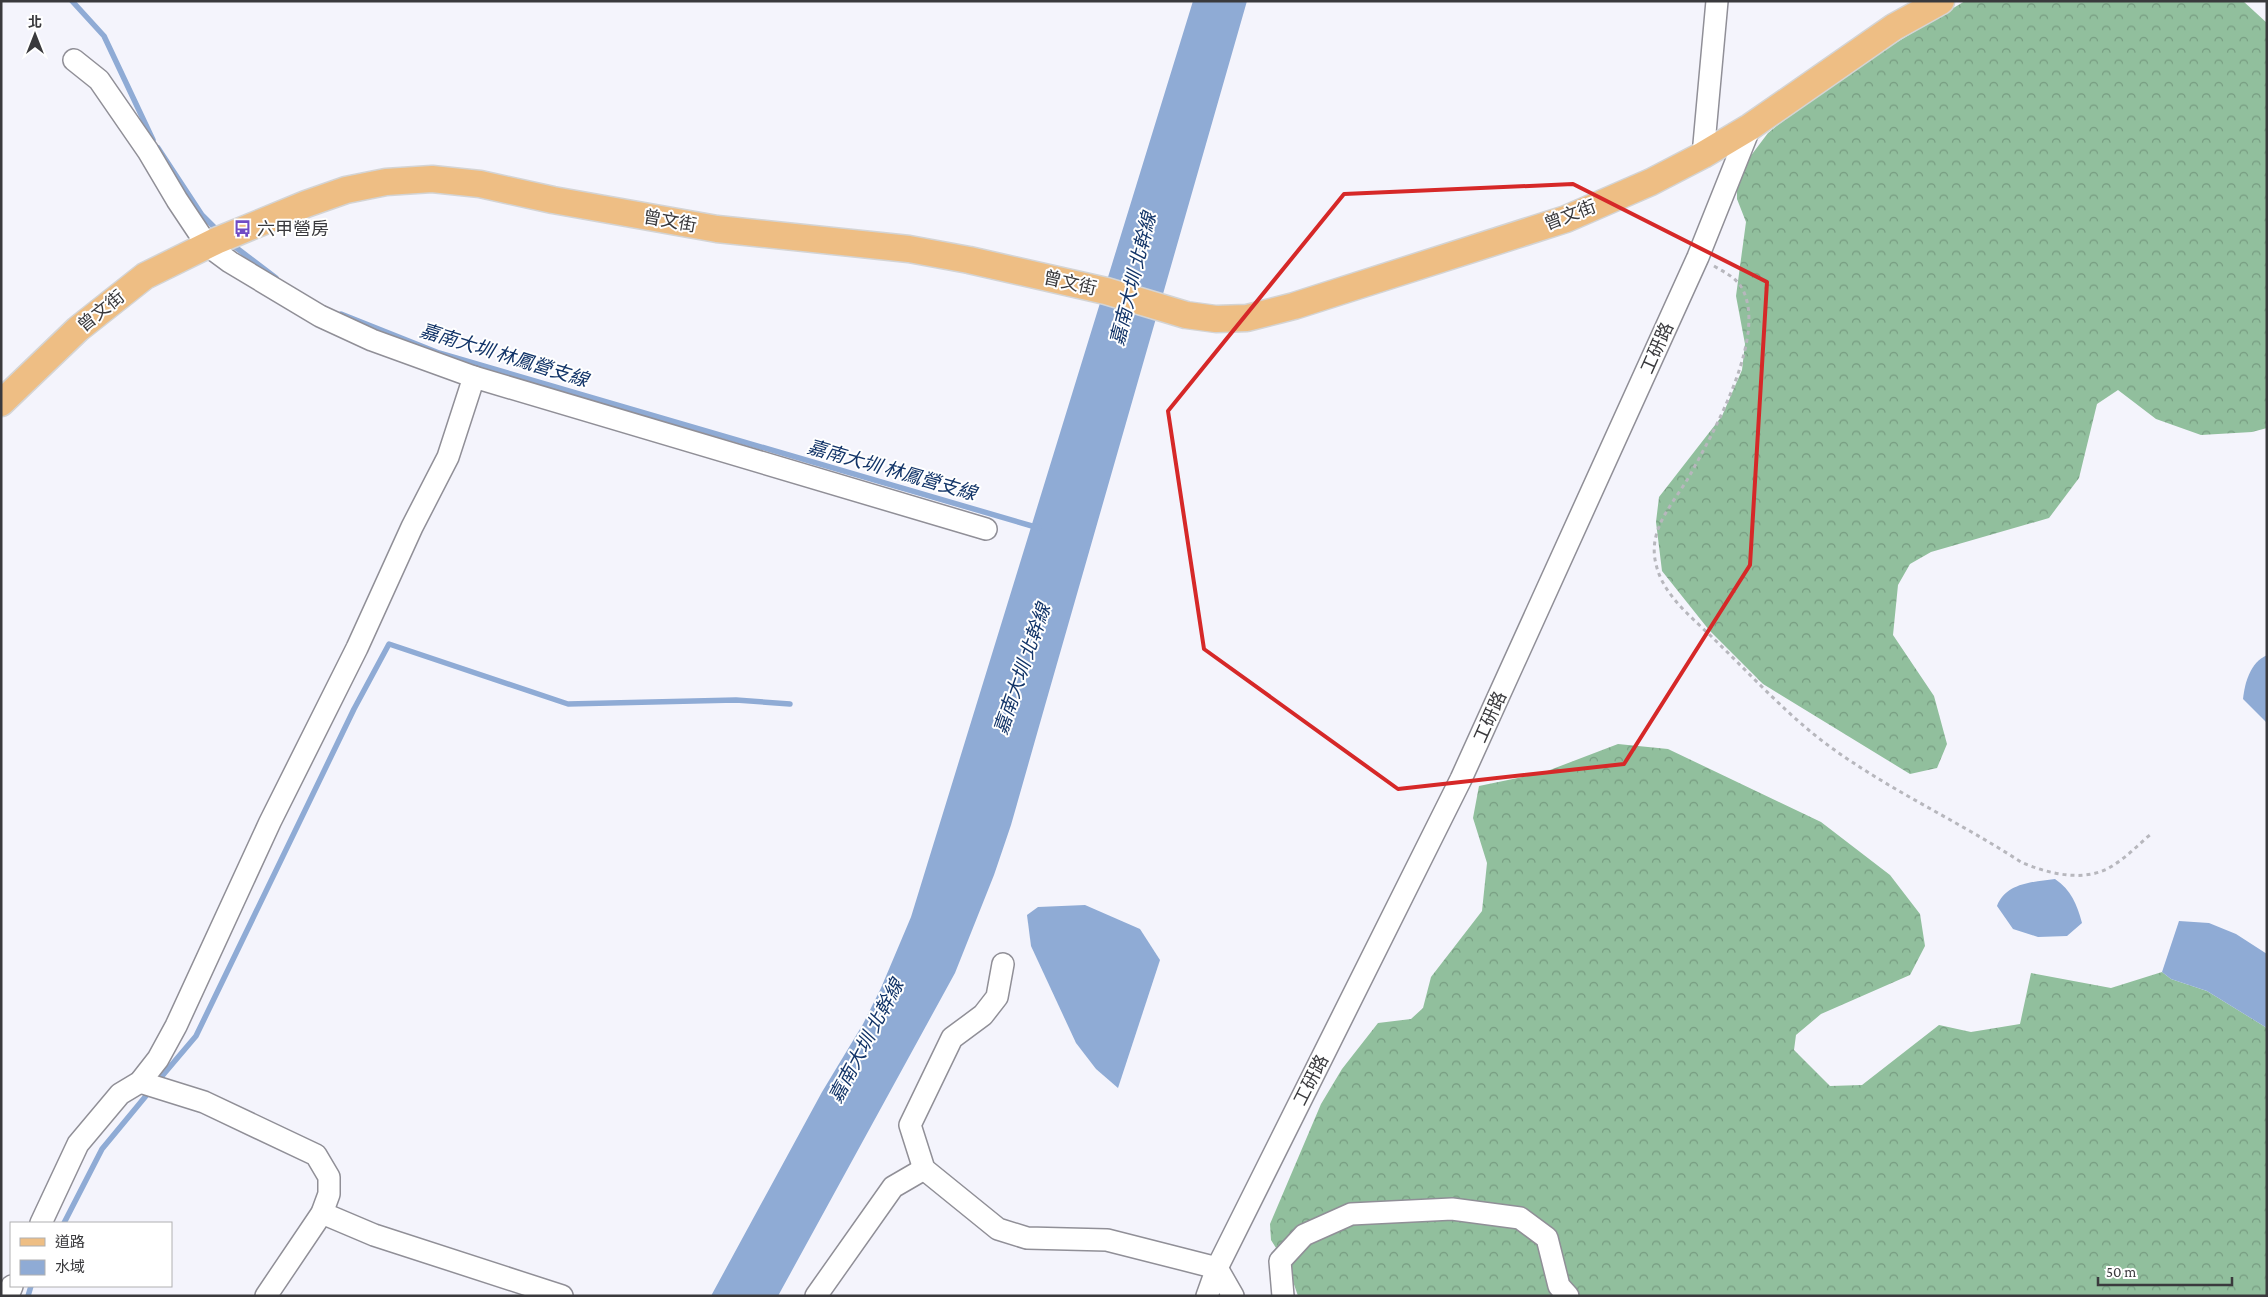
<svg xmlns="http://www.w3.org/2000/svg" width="2268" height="1297" font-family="'Crimson Pro','Noto Sans TC',serif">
<defs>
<pattern id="forest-crowns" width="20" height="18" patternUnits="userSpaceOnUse" patternTransform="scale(1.25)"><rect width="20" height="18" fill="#91bf9d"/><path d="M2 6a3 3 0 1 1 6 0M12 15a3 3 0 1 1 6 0" fill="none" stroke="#779c81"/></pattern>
</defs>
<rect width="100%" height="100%" fill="#f4f4fc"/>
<!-- forest -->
<g fill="url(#forest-crowns)">
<path d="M1965 1H2243L2267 23V428L2252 432 2201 435 2156 419 2118 390 2097 404 2079 478 2049 518 1931 552 1910 564 1898 585 1893 635 1934 696 1947 744 1937 768 1910 774 1763 684 1709 630 1662 571 1656 522 1659 497 1722 416 1742 370 1745 344 1736 296 1746 222 1737 199V174L1768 133 1831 82Z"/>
<path d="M1618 744 1668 749 1821 822 1890 875 1920 914 1925 946 1910 975 1821 1014 1796 1035 1794 1050 1830 1086 1862 1085 1939 1025 1971 1032 2020 1024 2031 973 2111 988 2162 972 2171 979 2207 991 2267 1028V1296H1298L1288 1267 1271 1240 1270 1224 1321 1104 1342 1069 1378 1023 1411 1019 1423 1008 1431 977 1482 911 1487 863 1473 818 1479 786 1542 773Z"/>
</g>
<!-- water -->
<g fill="#8fabd5">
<path d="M1193 1H1247L1046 702 1011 825 994 875 955 973 778 1296H711L822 1092 863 1024 881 988 911 917Z"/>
<path d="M2267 655V723L2243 699C2245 682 2250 663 2267 655Z"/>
<path d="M2055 879C2071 890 2077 904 2082 923L2067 936 2038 937 2013 929 1997 906C2006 883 2032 882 2055 879Z"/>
<path d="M1085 905 1140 929 1160 960 1118 1088 1096 1069 1076 1043 1031 946 1027 915 1038 907Z"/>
<path d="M2179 921 2209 923 2236 934 2267 954V1028L2207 991 2171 979 2162 972Z"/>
</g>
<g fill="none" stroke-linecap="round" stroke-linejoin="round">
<!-- stream -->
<g stroke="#8fabd5" stroke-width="5.5">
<path d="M72 1 104 36 153 140"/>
<path d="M158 148 202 215 218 231"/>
<path d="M230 243 276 278"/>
<path d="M341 314 439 353 1039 528"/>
<path d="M157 1082 196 1036 354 709 389 644 568 704 736 700 790 704"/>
<path d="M64 1223 102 1149 150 1091"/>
<path d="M28 1296 31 1286"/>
</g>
<defs>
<g id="minor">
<path d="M74 60 99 80 148 151 177 200 207 245 230 262 320 316 372 340 474 377 986 529"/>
<path d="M1703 155 1717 1"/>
<path d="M1003 964 997 997 983 1015 952 1038 910 1125 924 1169 998 1229 1027 1238 1107 1240 1217 1268 1233 1296"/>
<path d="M140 1082 204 1102 316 1155 329 1177V1194L322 1213 266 1296"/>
<path d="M322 1213 374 1235 562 1296"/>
<path d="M41 1223 78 1144 120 1094 140 1082 158 1059 176 1026 270 822 357 648 412 527 448 457 474 377"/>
<path d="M8 1296 12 1286"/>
<path d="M816 1296 893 1187 924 1169"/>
<path d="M1207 1296 1217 1268 1461 779 1698 257 1750 127"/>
<path d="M1283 1296 1280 1261 1304 1235 1351 1214 1452 1209 1520 1218 1547 1238 1559 1286 1568 1296"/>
</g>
<path id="major" d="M1 403 78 329 145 276 216 241 306 204 346 190 386 182 432 179 480 184 553 200 717 229 909 249 969 260 1106 291 1186 315 1216 319 1247 318 1294 306 1566 219 1651 182 1703 155 1750 127 1894 27 1941 1"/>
</defs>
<!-- minor casing -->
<use href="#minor" stroke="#908f97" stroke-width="24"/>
<!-- major casing -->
<use href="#major" stroke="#d4d4d4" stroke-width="29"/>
<!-- path -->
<path stroke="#b7b7bd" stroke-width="3" stroke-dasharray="4 4" stroke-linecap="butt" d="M1714 266C1724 272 1733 276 1740 285 1771 331 1713 433 1690 475 1674 503 1647 529 1656 564 1663 596 1693 618 1715 640 1752 676 1787 715 1829 746 1889 790 1958 821 2021 862 2048 874 2088 884 2115 864 2128 856 2139 844 2151 834"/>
<!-- minor -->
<use href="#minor" stroke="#fff" stroke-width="21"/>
<!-- major -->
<use href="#major" stroke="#eebe84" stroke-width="26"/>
</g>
<!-- marked area -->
<path fill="none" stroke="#d62828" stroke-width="4" stroke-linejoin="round" d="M1573 184 1767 282 1750 565 1624 764 1398 789 1204 649 1168 411 1344 194Z"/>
<!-- icons -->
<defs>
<symbol id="bus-bare" viewBox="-9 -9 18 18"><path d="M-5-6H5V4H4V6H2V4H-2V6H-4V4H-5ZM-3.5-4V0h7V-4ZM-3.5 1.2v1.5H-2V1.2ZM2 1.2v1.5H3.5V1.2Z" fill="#704cc5" stroke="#fff" stroke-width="2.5" paint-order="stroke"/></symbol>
</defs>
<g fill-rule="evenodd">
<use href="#bus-bare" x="230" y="216" width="25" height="25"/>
</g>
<g text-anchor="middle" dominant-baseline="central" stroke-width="4" stroke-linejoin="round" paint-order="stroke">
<!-- street labels -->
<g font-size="18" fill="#3a3a3d" stroke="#fff">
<text transform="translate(1570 215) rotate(-21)">曾文街</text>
<text transform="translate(670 221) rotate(10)">曾文街</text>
<text transform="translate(1070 283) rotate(13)">曾文街</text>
<text transform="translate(101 311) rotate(-39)">曾文街</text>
<text transform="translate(1657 348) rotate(-66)">工研路</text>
<text transform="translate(1490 717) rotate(-66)">工研路</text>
<text transform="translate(1311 1080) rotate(-63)">工研路</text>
</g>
<!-- poi labels -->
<g font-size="18" fill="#3a3a3d" stroke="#fff" text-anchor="start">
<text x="257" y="229">六甲營房</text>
</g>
<!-- water labels -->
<g font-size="19" font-style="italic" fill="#123468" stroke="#fff">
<text transform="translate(1133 279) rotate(-76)">嘉南大圳 北幹線</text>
<text transform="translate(504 355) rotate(17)">嘉南大圳 林鳳營支線</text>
<text transform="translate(892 470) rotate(16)">嘉南大圳 林鳳營支線</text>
<text transform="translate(1022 669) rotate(-71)">嘉南大圳 北幹線</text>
<text transform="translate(866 1041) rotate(-62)">嘉南大圳 北幹線</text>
</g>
</g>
<!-- border -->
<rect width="2268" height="1297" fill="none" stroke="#3a3a3d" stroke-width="5"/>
<!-- legend -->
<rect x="10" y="1222" width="162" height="65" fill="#ffffff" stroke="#b0b0b1"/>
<rect x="20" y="1238" width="25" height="8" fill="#eebe84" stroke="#b0b0b1"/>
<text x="55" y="1247" font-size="15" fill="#3a3a3d">道路</text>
<rect x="20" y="1260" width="25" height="15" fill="#8fabd5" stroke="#b0b0b1"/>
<text x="55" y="1272" font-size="15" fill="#3a3a3d">水域</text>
<!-- north arrow -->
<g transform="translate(35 35)" stroke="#ffffff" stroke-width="4" paint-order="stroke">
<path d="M0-4L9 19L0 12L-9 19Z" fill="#3a3a3d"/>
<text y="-8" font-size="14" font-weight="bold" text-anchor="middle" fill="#3a3a3d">北</text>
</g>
<!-- scale -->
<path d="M2098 1277v8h134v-8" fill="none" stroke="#3a3a3d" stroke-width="2.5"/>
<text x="2106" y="1277" font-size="15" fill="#3a3a3d" stroke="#ffffff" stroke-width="4" paint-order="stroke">50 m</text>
</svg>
